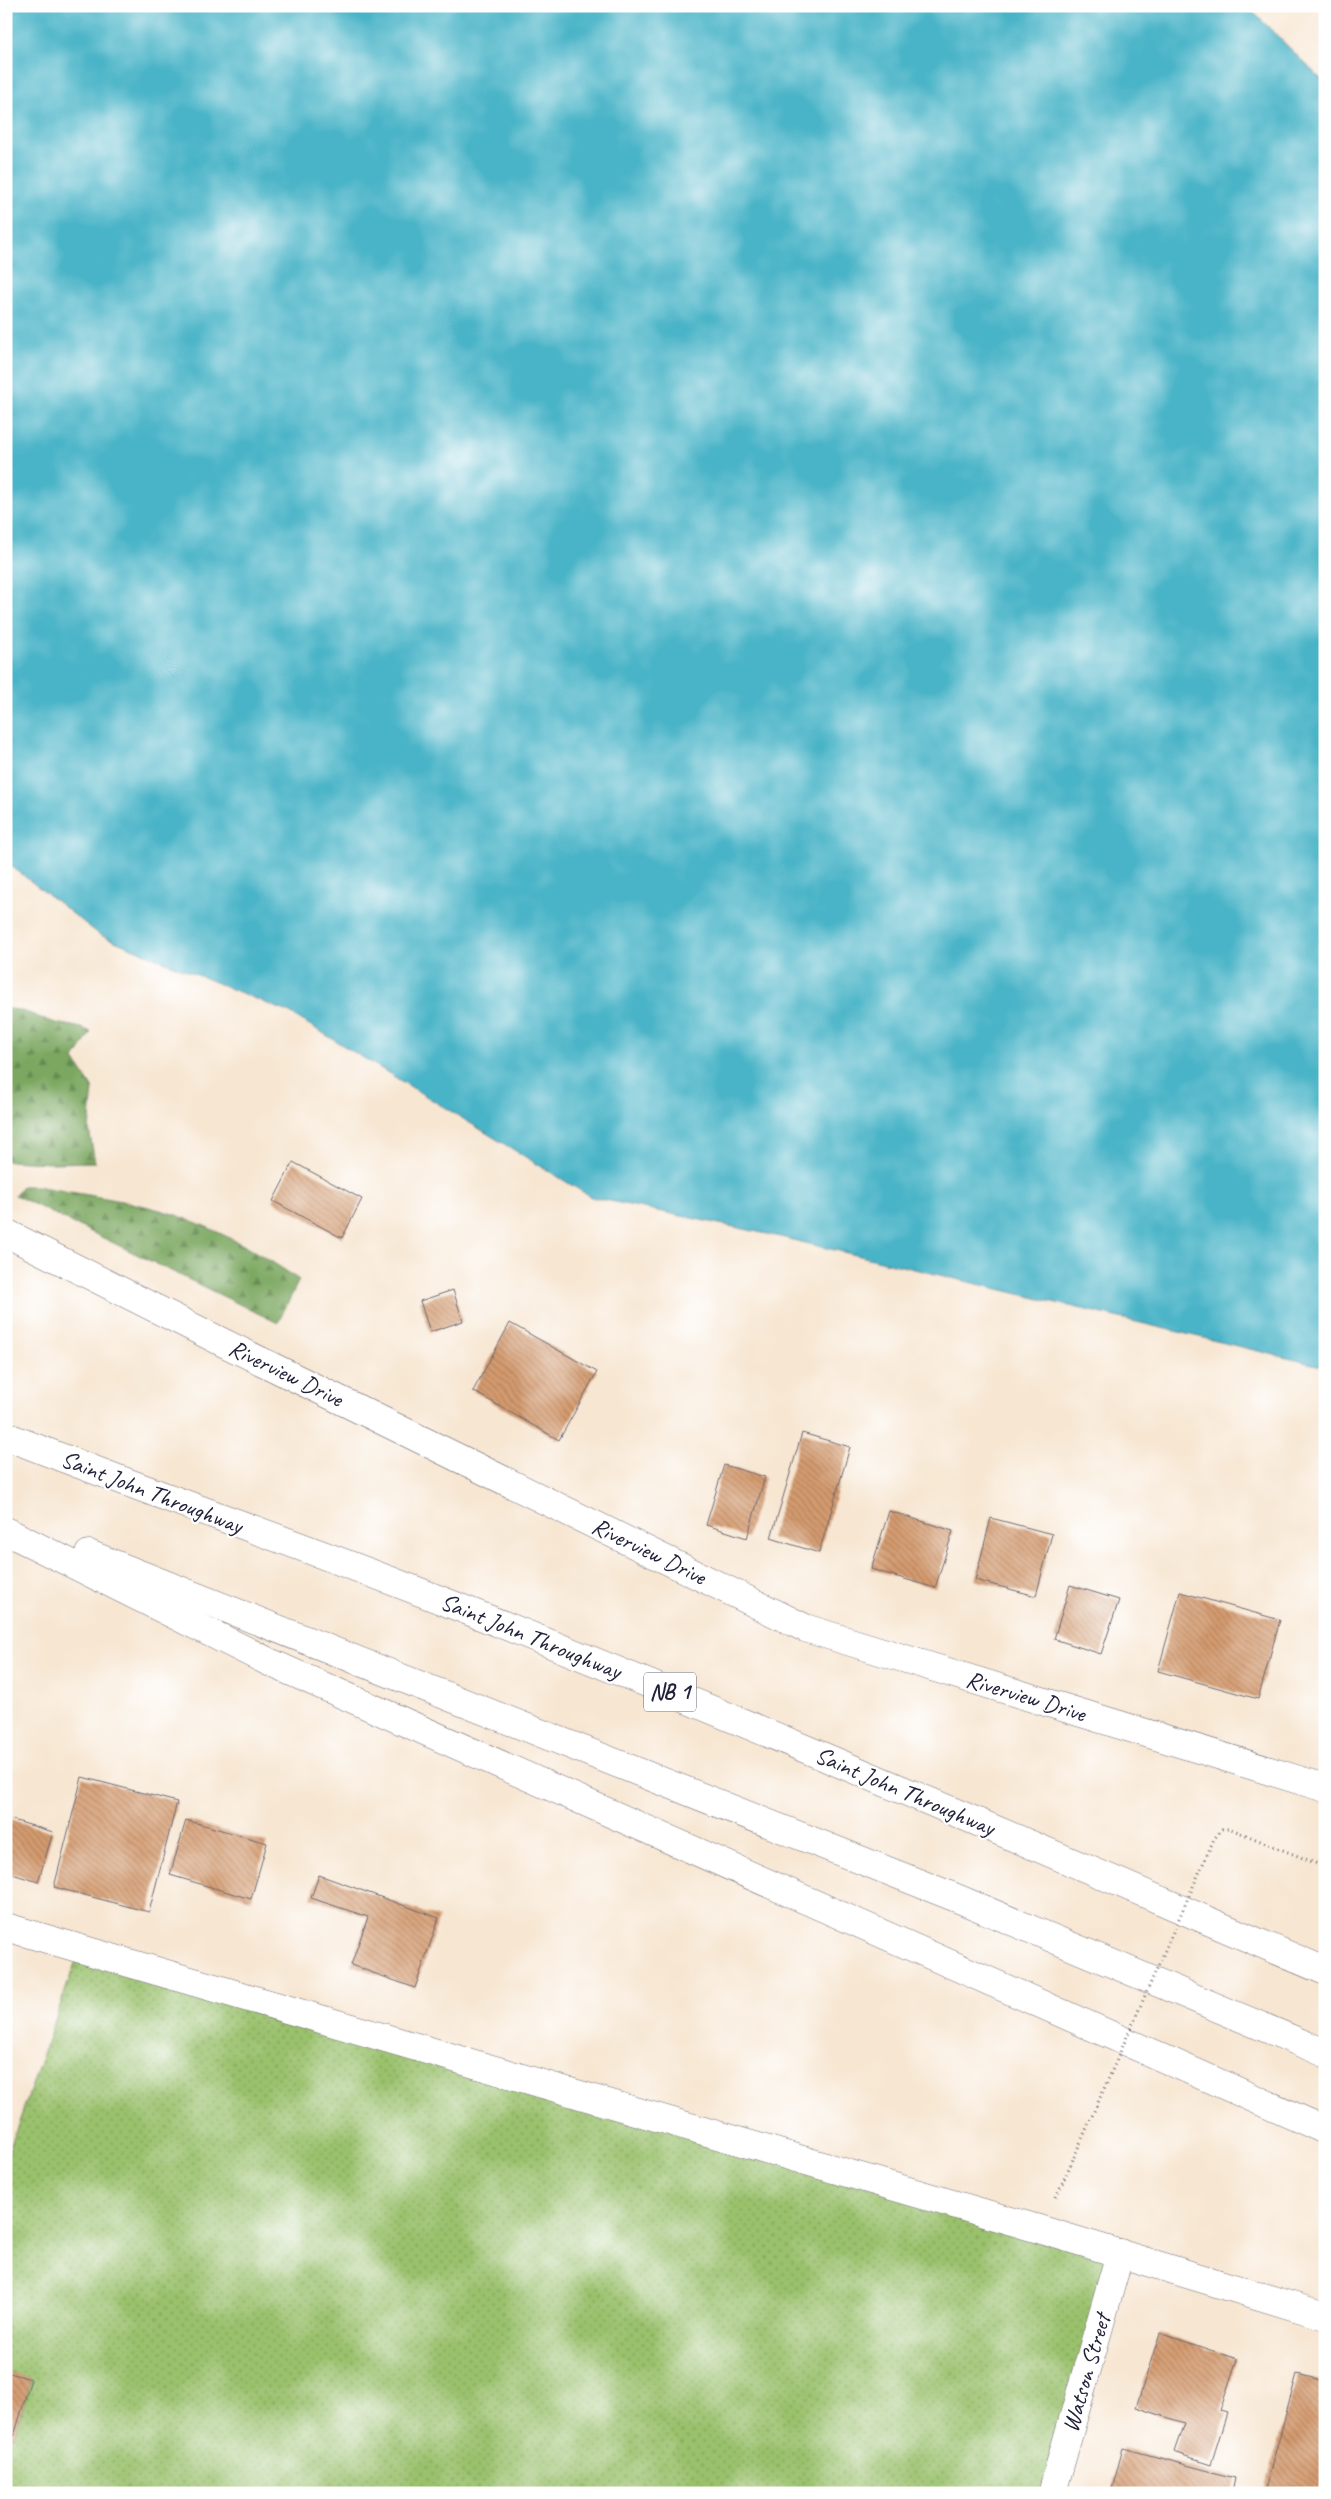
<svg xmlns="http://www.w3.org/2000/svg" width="1331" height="2499" font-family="Caveat,sans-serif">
<defs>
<pattern id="grass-dots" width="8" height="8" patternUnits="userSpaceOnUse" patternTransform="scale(1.25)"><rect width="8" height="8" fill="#9ac16c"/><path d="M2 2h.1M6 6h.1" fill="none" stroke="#7d9c5a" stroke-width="1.8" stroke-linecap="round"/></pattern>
<pattern id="forest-firs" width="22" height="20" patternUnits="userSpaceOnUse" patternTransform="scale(1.25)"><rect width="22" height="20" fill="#7ba760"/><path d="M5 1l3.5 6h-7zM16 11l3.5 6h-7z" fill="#648850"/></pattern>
<pattern id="building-back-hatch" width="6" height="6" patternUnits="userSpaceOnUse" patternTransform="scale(1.25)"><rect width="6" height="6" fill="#d59b6f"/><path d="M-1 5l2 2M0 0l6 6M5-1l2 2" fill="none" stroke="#ac7e5c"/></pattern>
</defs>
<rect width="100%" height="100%" fill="#fff"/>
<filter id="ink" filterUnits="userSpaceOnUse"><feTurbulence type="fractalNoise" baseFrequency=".02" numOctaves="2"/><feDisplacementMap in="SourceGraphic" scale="10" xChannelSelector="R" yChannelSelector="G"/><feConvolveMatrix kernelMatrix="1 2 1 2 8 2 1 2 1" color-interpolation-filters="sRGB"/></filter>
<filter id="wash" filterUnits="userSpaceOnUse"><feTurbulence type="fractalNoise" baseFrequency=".0096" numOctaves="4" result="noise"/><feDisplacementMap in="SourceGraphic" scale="20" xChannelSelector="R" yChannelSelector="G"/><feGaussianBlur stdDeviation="1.12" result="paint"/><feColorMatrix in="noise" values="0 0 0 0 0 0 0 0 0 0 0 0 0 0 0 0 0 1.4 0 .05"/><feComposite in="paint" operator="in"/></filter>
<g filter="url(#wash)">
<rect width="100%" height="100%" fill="#f7e6d1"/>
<!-- grass -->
<path fill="url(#grass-dots)" stroke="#5e7254" d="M80 1949 1120 2253 1052 2493H6V2434L14 2436 31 2380 6 2372V2159Z"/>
<!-- forest -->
<g fill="url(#forest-firs)" stroke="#4e644e">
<path d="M6 1009C24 1008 39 1019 56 1023 69 1026 79 1026 91 1032L74 1059 93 1089 89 1129 95 1162 51 1163 6 1161Z"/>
<path d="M22 1186H37C78 1194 121 1199 160 1210 207 1223 260 1252 299 1280L278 1323 15 1195Z"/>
</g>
<!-- water -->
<path fill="#49b4c7" stroke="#366b81" d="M6 6H1247L1325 83V1367L772 1235 591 1197 290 1013 100 935 6 862Z"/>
<g id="blocks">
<!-- building -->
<g fill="url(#building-back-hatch)">
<path d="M293 1162 362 1199 342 1238 273 1201Z"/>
<path d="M453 1290 463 1321 430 1332 420 1301Z"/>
<path d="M510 1323 597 1372 559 1440 473 1391Z"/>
<path d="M802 1433 850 1447 819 1553 771 1538Z"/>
<path d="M724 1465 765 1477 747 1538 706 1525Z"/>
<path d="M889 1511 953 1531 935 1588 871 1569Z"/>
<path d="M991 1518 1052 1534 1036 1596 975 1580Z"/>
<path d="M1070 1585 1119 1600 1101 1654 1054 1639Z"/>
<path d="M1180 1592 1280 1620 1258 1699 1158 1671Z"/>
<path d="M82 1777 177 1802 149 1912 54 1887Z"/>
<path d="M6 1818 53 1832 38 1882 6 1872Z"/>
<path d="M186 1820 267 1843 251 1899 170 1875Z"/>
<path d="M319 1875 439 1918 415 1988 351 1965 368 1917 311 1898Z"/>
<path d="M1160 2333 1237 2359 1220 2411 1227 2413 1211 2464 1174 2452 1184 2423 1136 2407Z"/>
<path d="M6 2372 31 2379 14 2436 6 2434Z"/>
<path d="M1297 2374 1325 2381V2493H1264Z"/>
<path d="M1123 2448 1235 2478 1232 2493H1111Z"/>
</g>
</g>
</g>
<g filter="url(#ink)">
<use href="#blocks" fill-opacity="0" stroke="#6d6770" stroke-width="1"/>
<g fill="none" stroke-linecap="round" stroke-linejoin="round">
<defs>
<g id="minor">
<path d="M6 1233 222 1342 805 1628 1325 1788"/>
<path d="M1052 2493 1120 2253"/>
</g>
<path id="tertiary" d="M6 1927 1042 2230 1325 2316"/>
<g id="motorway">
<path d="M6 1436C153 1494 302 1545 448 1603 743 1719 1033 1846 1325 1971"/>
<path d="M6 1531 269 1662 1325 2130"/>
<path d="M89 1554 959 1899 1325 2053"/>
</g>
</defs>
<!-- minor casing -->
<use href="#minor" stroke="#6d6770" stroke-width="29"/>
<!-- tertiary casing -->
<use href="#tertiary" stroke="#6d6770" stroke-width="29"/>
<!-- motorway casing -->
<use href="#motorway" stroke="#6d6770" stroke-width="29"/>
<!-- path -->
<path stroke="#6d6770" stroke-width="3" stroke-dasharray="1 4" stroke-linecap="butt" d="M1056 2197 1074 2157"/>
<!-- minor -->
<use href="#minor" stroke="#fff" stroke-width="28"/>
<!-- tertiary -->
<use href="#tertiary" stroke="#fff" stroke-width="28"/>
<!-- motorway -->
<use href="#motorway" stroke="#fff" stroke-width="28"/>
<!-- path-bridge -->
<path stroke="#6d6770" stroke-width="3" stroke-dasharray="1 4" stroke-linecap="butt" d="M1074 2157 1214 1839 1222 1829H1231L1325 1867"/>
</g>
</g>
<g text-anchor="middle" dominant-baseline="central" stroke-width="4.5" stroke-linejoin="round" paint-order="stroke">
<!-- shield labels -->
<rect fill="#fff" stroke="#646476" stroke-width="1" x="644" y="1672.5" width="52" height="39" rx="4"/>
<g font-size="22" font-weight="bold" fill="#22223b">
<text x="670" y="1692">NB 1</text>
</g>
<!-- street labels -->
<g font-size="24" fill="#22223b" stroke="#fff">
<text transform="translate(286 1373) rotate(26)">Riverview Drive</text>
<text transform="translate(152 1492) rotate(21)">Saint John Throughway</text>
<text transform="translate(649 1551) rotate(26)">Riverview Drive</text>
<text transform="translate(531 1636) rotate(22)">Saint John Throughway</text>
<text transform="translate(1026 1696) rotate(17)">Riverview Drive</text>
<text transform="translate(905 1791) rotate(23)">Saint John Throughway</text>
<text transform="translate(1086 2373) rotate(-74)">Watson Street</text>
</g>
</g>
<!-- margin -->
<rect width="1331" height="2499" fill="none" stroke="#fff" stroke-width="25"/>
</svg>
